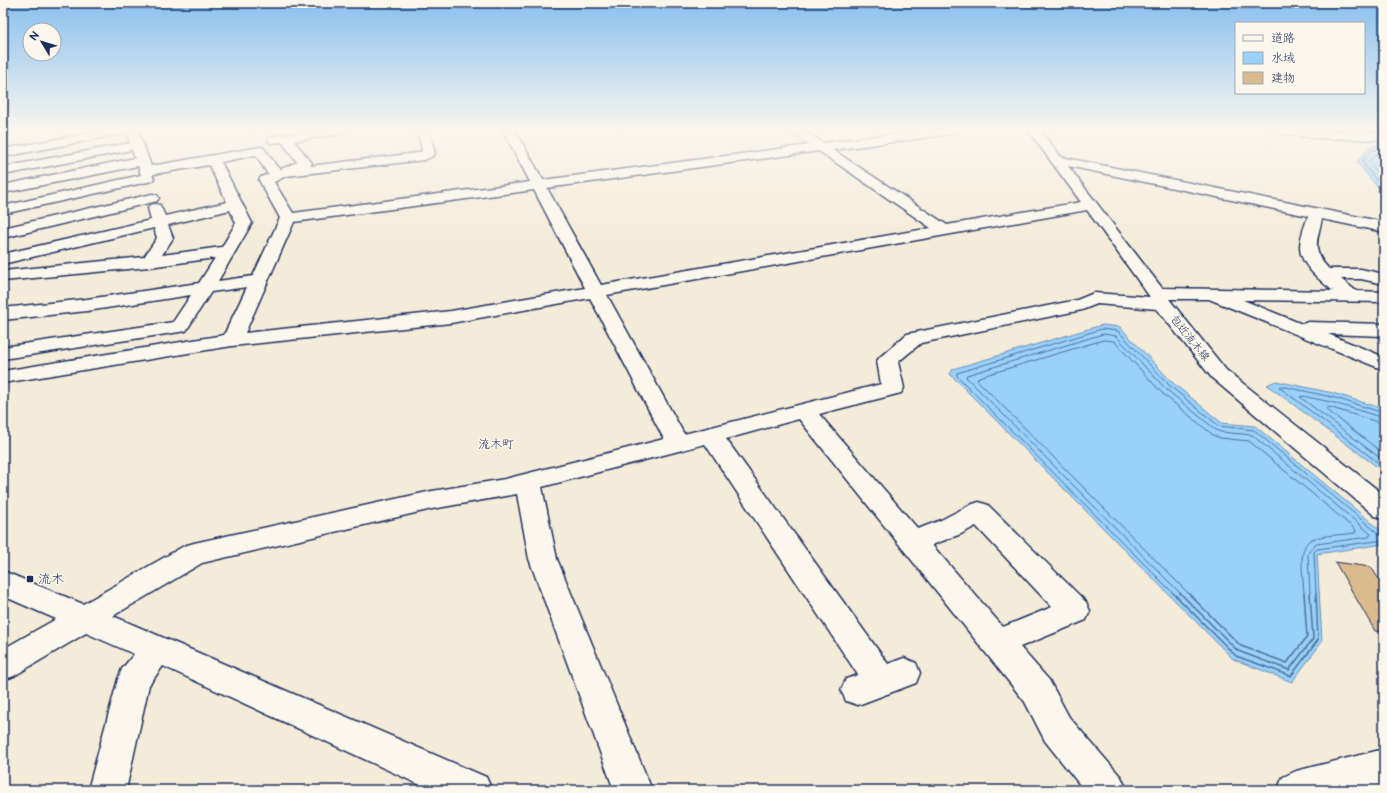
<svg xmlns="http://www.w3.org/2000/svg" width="1387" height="793" font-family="'Balsamiq Sans','Klee One',sans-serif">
<rect width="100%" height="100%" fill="#f5ebd9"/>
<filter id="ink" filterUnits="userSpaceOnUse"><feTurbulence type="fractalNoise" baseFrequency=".025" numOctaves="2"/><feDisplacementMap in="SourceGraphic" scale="8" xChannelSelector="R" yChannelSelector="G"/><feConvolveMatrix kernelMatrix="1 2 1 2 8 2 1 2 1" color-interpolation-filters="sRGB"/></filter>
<g filter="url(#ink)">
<!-- water -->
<g fill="#9ad1f9" stroke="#6790bb">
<path d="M1384 145V192L1375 184 1357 162 1370 146Z"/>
<path d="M1102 325 1120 327 1173 383 1222 423 1255 426 1384 533V544L1317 554 1322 642 1292 682 1233 659 950 374 953 369Z"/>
<path d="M1276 381 1333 393 1384 409V472L1267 385Z"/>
</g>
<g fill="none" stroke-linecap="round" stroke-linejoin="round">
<!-- shore-far1 -->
<g stroke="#4e709c" stroke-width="1">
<path d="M1384 149 1372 150 1362 162 1377 181 1384 187"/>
<path d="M1384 154 1374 155 1369 162 1384 180"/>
<path d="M1384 413 1332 397 1281 386 1279 387 1384 467"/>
<path d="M1384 418 1331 402 1302 396 1300 397 1384 461"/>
<path d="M1384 424 1329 407 1326 409 1384 454"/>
<path d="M1174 594 957 376V373L1102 329 1118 331 1170 386 1219 426 1254 430 1380 535 1384 536"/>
<path d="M1181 594 966 377 967 375 1103 334 1116 336 1167 390 1216 430 1221 432 1252 435 1371 534 1369 537 1316 544 1310 549 1308 555 1310 594"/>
<path d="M1189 594 977 380 979 377 1103 340 1114 341 1163 394 1213 435 1220 438 1249 441 1356 530 1355 533C1343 535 1323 535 1312 539 1296 546 1304 580 1304 594"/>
<path d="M1316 594 1314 552 1317 549 1384 540"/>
</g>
<!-- shore -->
<g stroke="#4e709c" stroke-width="1.5">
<path d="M1173 593 1236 656 1291 676 1318 640 1316 593"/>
<path d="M1180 593 1238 651 1289 670 1313 639 1310 593"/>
<path d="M1188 593 1241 646 1287 663 1307 637 1304 593"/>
</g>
</g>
<!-- building -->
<path fill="#dbbb8e" stroke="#1b2f5e" d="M1335 562 1371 567 1384 587V632L1375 631Z"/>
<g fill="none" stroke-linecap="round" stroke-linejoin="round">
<defs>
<g id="minor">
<path d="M107 130H138L151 166 260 147 264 148 277 167 281 169 297 162 282 142 270 143 268 140 270 137 316 130H346L344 132 340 134 294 141 312 163 310 166 417 153 422 151 418 133 415 130 429 131 435 153 433 156 424 160 286 176 274 182 293 213 530 182 503 130H515L543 180 809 145 789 130H803L823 143 925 130H958L956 132 952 134 833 150 947 225 1081 202 1028 130H1040L1061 157 1384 222V232L1322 219C1317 241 1311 251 1329 269H1361L1384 274V284L1361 279H1341L1356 291 1384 292V302L1243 300 1302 324 1309 322 1384 324V336L1328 334 1384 357V370L1209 299H1169L1226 370 1384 495V518L1375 516 1212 378 1157 309 1097 304 1082 310 921 343 898 362 904 388 901 393 819 414 918 529 941 520 970 505 979 502 988 505 1086 602 1090 611 1086 620 1020 647 1049 680 1069 717 1121 777 1127 790H1084L1045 741 1025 702 799 419 726 439 888 664 904 658 916 663 920 673 916 683 858 705 846 701 841 690 846 679 858 675 705 444 542 487 557 559 652 790H614L529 559 517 494 432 509 202 563 113 616 486 777 492 790H431L163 666 149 685 126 790H88L118 679 122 669 134 654 86 633 14 676 3 680V649L56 619 3 596V571L83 604 184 546 194 543 432 491 505 479 664 439 590 298 451 323 232 346 3 383V371L224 335 247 287 211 292 186 331 3 359V347L173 322 191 295 87 311 3 320V308L87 299 199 283 215 258 149 267 3 281V271L144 257 157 238 154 228 3 264V254L151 220 148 208 150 205 155 204 160 205 165 216 227 202 209 165 154 174 152 176 154 178 152 181 3 214V206L141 175 138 166 3 193V185L135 158 132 150 3 175V167L130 143 127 133 3 157V149ZM819 151 931 228 601 285 547 188ZM256 155 267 173 269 174 261 177 259 180 280 218 253 276 218 281 252 223 221 162ZM1068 166 1308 216C1305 226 1300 236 1300 247 1300 265 1320 280 1333 291L1162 288ZM534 190 585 288 451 311 245 333 294 222ZM230 210 236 223 222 247 162 255 173 238 168 225ZM1087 210 1150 297 1094 293 1077 300 907 334 880 357 877 361 881 384 684 434 607 295ZM976 526 1052 607 1003 627 932 545 961 534Z"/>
<path d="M1279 130 1384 132V140L1317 138 1285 134 1281 132Z"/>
<path d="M152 194 157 195 159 198 157 201 3 238V228Z"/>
<path d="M1384 749V785L1365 790H1277L1283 777 1296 771Z"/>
</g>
</defs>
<!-- minor casing -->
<use href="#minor" stroke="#1b2f5e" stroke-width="3"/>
<!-- path -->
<path stroke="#1b2f5e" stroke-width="1.5" stroke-dasharray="0.5 2" stroke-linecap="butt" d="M619 130 622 134"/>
<!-- minor -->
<use href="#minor" fill="#fbf7ec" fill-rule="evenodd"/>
</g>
</g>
<!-- sky -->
<linearGradient id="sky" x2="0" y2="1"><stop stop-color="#89c0ef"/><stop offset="0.54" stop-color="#faf6ee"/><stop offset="1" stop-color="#faf6ee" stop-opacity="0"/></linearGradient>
<rect width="1387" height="241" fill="url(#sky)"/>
<!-- markers -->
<rect fill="#1b2f5e" stroke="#fbf7ec" stroke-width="1.5" x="26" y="575" width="8" height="8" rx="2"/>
<g text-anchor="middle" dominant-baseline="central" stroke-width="3" stroke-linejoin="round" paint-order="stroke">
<!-- street labels -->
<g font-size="11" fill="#1b2f5e" stroke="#fbf7ec">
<text transform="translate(1190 338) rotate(51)">包近流木線</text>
</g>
<!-- neighbourhood labels -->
<g font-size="12" fill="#1b2f5e" stroke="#fbf7ec">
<text x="496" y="444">流木町</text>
</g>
<!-- near-poi labels -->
<g font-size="13" fill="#1b2f5e" stroke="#fbf7ec" text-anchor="start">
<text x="38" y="579">流木</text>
</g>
</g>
<!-- margin -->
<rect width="1387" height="793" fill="none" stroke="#fbf7ec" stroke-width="16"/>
<rect x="8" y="8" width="1371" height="777" fill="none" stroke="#1b2f5e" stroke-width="1.5" filter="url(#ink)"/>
<!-- legend -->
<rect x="1235" y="22" width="130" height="72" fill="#fbf7ec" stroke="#a1a7b3"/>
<rect x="1243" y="35" width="20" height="6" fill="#fbf7ec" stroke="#a1a7b3"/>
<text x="1271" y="42" font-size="12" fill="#1b2f5e">道路</text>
<rect x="1243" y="52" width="20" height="12" fill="#9ad1f9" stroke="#a1a7b3"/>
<text x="1271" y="62" font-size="12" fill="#1b2f5e">水域</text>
<rect x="1243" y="72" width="20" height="12" fill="#dbbb8e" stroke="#a1a7b3"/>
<text x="1271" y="82" font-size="12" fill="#1b2f5e">建物</text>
<!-- north arrow -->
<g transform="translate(42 42) rotate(308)"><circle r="19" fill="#fbf7ec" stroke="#a1a7b3"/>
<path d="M0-3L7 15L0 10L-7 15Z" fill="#1b2f5e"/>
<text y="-6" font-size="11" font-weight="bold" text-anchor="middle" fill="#1b2f5e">N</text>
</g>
</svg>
